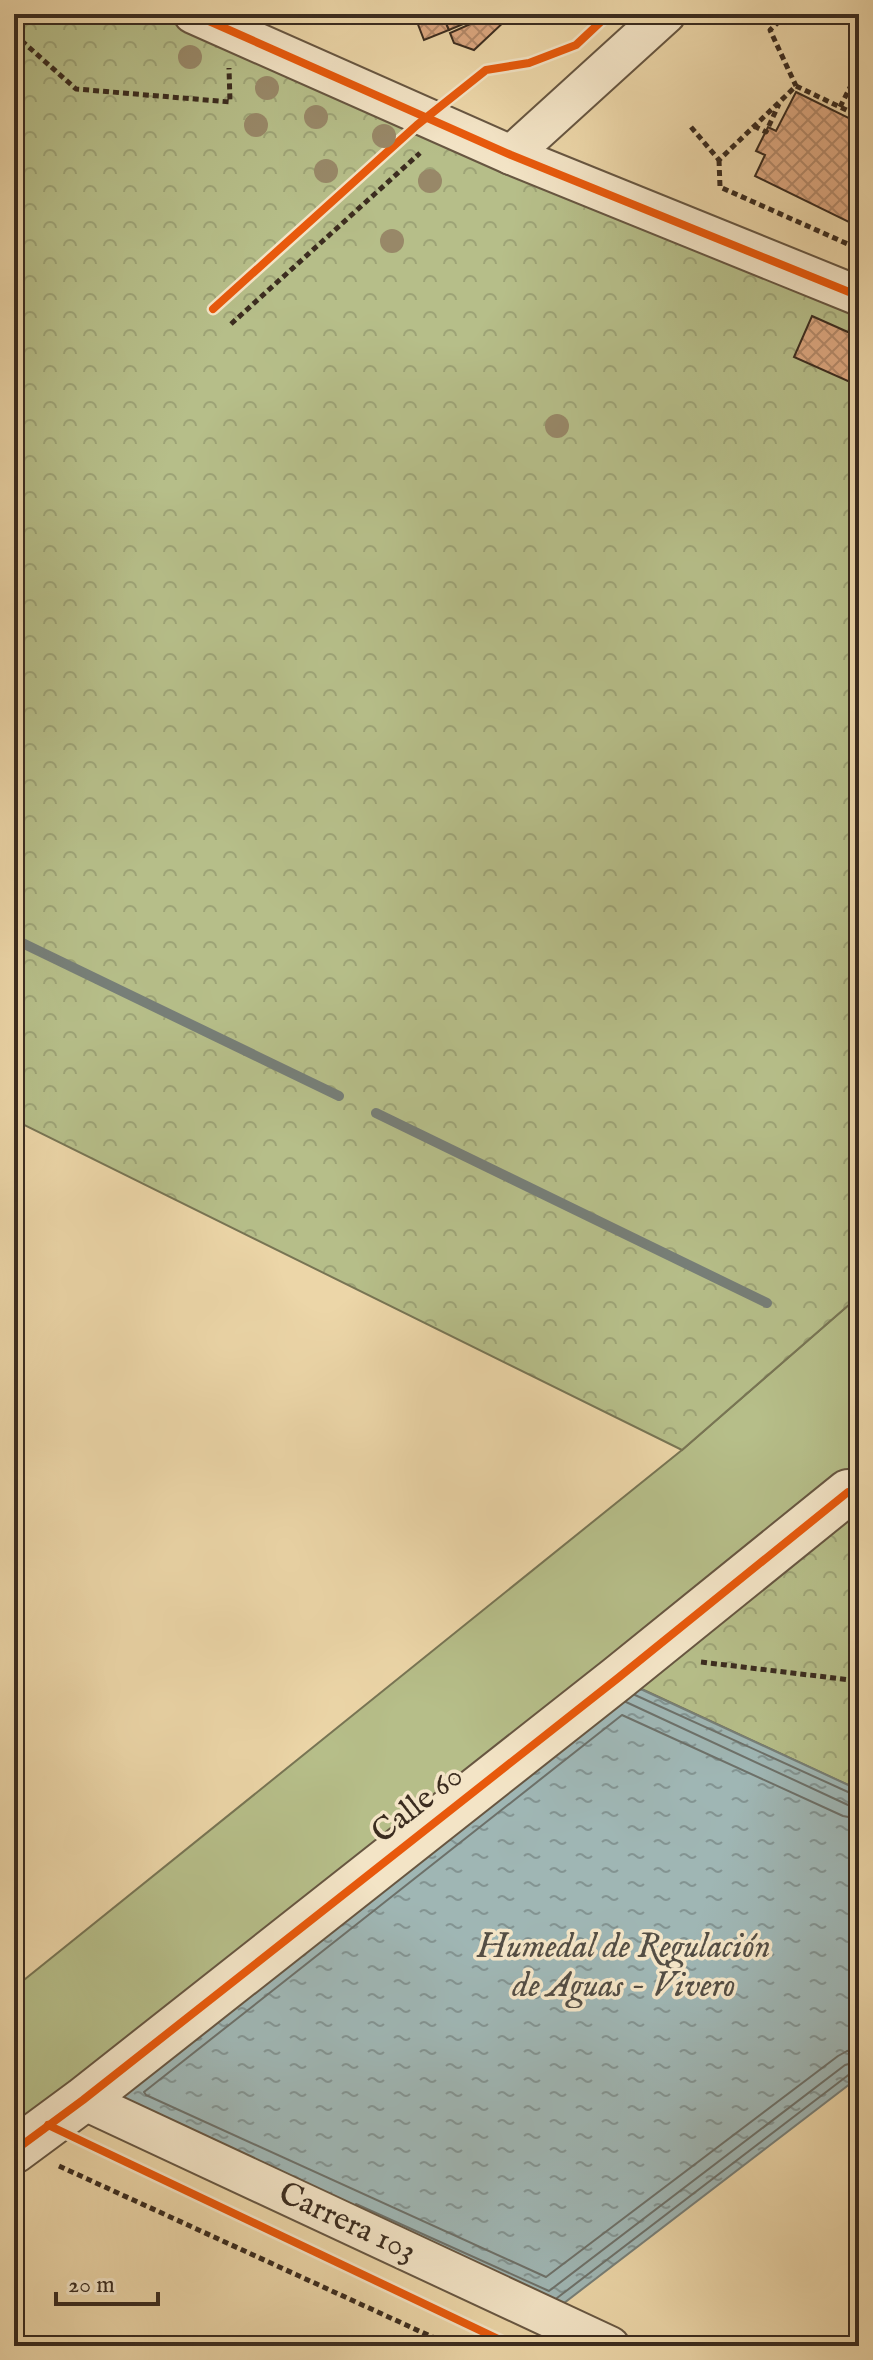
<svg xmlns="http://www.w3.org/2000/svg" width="873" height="2360" font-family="'IM FELL English',serif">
<defs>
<pattern id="forest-crowns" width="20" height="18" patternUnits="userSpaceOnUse" patternTransform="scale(2)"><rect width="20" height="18" fill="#b6be89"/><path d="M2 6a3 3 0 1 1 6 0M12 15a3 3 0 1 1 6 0" fill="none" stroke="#9da376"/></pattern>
<pattern id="water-ripples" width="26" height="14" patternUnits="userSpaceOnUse" patternTransform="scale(2)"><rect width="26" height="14" fill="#9fb6b4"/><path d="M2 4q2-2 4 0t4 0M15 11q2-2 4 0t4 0" fill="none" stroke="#839492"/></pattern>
<pattern id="building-cross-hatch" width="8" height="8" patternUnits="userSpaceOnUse" patternTransform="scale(2)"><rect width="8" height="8" fill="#dda881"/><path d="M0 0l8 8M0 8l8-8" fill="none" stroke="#b48969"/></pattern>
</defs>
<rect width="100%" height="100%" fill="#ecd6a8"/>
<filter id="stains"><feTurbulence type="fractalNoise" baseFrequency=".0025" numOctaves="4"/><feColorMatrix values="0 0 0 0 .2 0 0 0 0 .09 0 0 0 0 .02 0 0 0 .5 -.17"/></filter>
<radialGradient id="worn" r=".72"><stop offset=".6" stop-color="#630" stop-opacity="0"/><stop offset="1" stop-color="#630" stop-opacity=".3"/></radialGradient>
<!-- green -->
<path fill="#b6be89" stroke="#787554" stroke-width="2" d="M859 1296V1481L14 2150V1988L682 1450Z"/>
<!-- forest -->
<g fill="url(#forest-crowns)" stroke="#787554" stroke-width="2">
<path d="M14 14H193L859 296V1296L682 1450 14 1120Z"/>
<path d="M859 1481V1790L618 1678Z"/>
</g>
<!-- water -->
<path fill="url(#water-ripples)" stroke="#777f78" stroke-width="2" d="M619 1679 859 1790V2077L551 2313 83 2100Z"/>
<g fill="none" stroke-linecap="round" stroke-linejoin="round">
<!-- shore -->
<g stroke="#6d716a" stroke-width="2">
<path d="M635 1695 859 1797"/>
<path d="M626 1702 848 1805 859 1807"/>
<path d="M859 1819 843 1816 622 1715 144 2092 146 2095 546 2277 838 2056 847 2051 859 2049"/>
<path d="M356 2204 549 2291 845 2065 859 2061"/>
<path d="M557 2298 851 2073 859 2071"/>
</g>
<!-- stream -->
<g stroke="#777f78" stroke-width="10">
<path d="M14 939 339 1096"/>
<path d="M376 1113 767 1303"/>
</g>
</g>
<!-- building -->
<g fill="url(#building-cross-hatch)" stroke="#3b2c1f" stroke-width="2">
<path d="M385 14H409L389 22Z"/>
<path d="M414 14H442L449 30 424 40Z"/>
<path d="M442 14H470L473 20 449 30Z"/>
<path d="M493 14H505L506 20 474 50 454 43 450 33Z"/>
<path d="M796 92 859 123V227L755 176 765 155 756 151 768 127 776 131Z"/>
<path d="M812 316 859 337V386L794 357Z"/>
</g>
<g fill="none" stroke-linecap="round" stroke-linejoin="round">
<defs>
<g id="minor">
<path d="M193 14 511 155 859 296"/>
<path d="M511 155 666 14"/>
<path d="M83 2100 610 2346"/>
</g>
<path id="tertiary" d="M14 2151 83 2100 618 1678 848 1492"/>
</defs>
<!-- minor casing -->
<use href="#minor" stroke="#675641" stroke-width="42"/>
<!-- tertiary casing -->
<use href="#tertiary" stroke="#675641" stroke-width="48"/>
<!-- path -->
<g stroke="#3b2c1f" stroke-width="5" stroke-dasharray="6 4" stroke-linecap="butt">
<path d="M787 14 770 30 796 86"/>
<path d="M14 34 76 89 230 102 229 68"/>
<path d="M840 107 859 70"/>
<path d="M754 126 766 132 779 104"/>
<path d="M691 127 719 160 796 86 859 116"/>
<path d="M719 160 720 187 859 249"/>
<path d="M231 324 420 153"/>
<path d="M852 1538 859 1551"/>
<path d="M701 1662 859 1681"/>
<path d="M59 2166 452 2346"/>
<path d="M14 2200 23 2188"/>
<path d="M850 2346 859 2326"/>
</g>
<!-- minor -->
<use href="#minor" stroke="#f3e4c6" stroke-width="38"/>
<!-- tertiary -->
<use href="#tertiary" stroke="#f3e4c6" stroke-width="44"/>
<defs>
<g id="cycleway">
<path d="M193 14 511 155 859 296"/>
<path d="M213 309 417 125 486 70 529 63 576 45 609 14"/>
<path d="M48 2125 513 2346"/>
<path d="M14 2151 83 2100 618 1678 848 1492 859 1497"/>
</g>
</defs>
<!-- cycleway casing -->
<use href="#cycleway" stroke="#f3e4c6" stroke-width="13"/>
<!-- cycleway -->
<use href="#cycleway" stroke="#e8590c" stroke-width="8"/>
</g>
<!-- trees -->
<g fill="#988868">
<circle cx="190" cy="57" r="12"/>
<circle cx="267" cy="88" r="12"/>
<circle cx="316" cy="117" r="12"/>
<circle cx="256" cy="125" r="12"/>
<circle cx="384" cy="136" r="12"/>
<circle cx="326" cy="171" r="12"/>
<circle cx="430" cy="181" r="12"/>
<circle cx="392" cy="241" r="12"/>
<circle cx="557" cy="426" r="12"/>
</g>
<g text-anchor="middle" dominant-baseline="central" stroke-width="7" stroke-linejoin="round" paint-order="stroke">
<!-- street labels -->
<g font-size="32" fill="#3b2c1f" stroke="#f3e4c6">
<text transform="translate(418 1805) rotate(-38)">Calle 60</text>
<text transform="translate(347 2223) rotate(25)">Carrera 103</text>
</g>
<!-- water labels -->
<g font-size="34" font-style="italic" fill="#544e44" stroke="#f3e4c6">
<text x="624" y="1947">Humedal de Regulación<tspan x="624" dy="39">de Aguas - Vivero</tspan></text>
</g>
</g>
<!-- margin -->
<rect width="873" height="2360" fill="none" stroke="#ecd6a8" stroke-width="48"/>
<rect x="16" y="16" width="841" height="2328" fill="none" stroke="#3b2c1f" stroke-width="4"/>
<rect x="24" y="24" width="825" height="2312" fill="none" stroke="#3b2c1f" stroke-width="2"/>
<!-- scale -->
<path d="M56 2292v12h102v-12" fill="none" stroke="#3b2c1f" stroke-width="4"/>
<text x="68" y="2292" font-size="24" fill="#3b2c1f" stroke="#f3e4c6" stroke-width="6" paint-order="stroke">20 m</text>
<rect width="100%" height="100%" filter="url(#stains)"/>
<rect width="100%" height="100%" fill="url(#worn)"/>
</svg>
